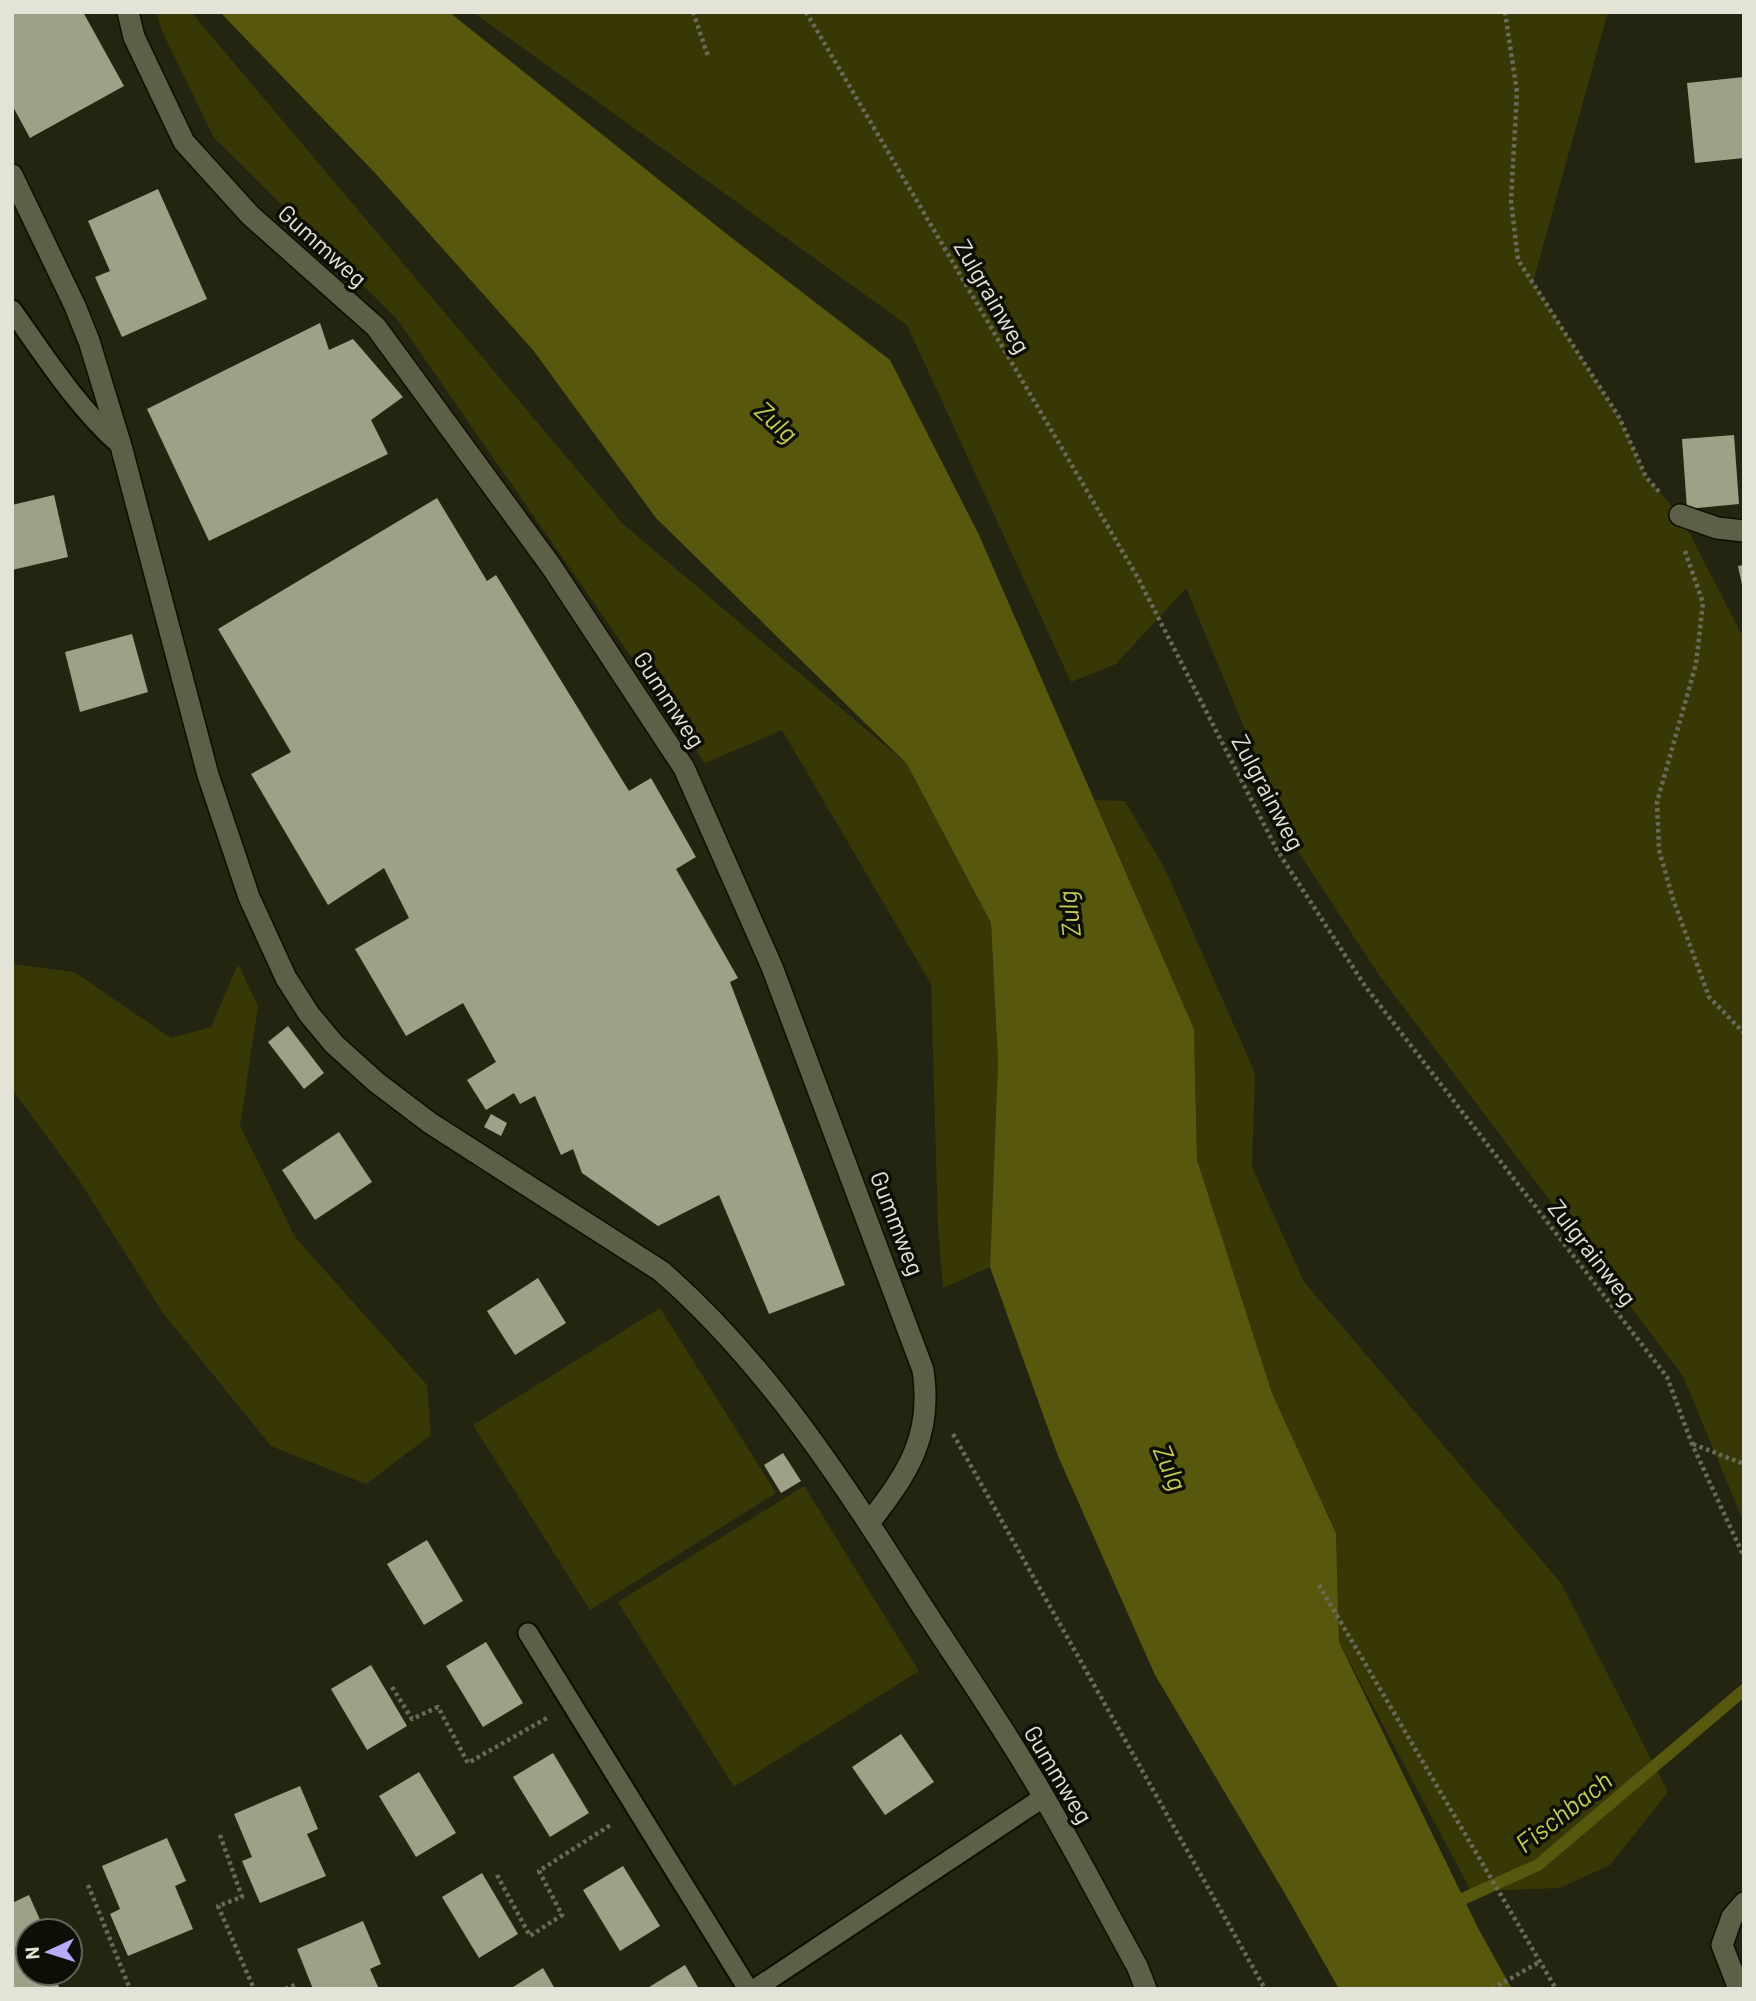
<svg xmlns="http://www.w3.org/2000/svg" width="1756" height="2001" font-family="Barlow,sans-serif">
<rect width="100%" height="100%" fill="#242510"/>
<!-- green -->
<g fill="#373806">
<path d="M156 12H191L623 524 907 764 991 923 998 1062 990 1267 943 1288 938 1226 931 984 782 730 705 763 397 319 214 138 162 31Z"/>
<path d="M473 12H1608L1533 282 1619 417 1646 477 1680 515 1744 639V1523L1683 1376 1379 975 1292 842 1186 588 1116 664 1071 682 907 325Z"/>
<path d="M1095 800 1125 801 1166 871 1255 1073 1252 1167 1304 1282 1561 1583 1668 1792 1610 1865 1560 1888 1471 1891 1339 1642 1336 1532 1272 1393 1197 1160 1194 1029Z"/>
<path d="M12 964 74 972 171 1038 211 1027 238 964 258 1006 240 1126 295 1237 427 1385 431 1435 366 1484 271 1446 163 1313 81 1183 12 1089Z"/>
<path d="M660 1308 776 1493 590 1610 473 1425Z"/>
<path d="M804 1486 919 1671 734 1787 618 1602Z"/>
</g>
<!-- water -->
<path fill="#57580e" d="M220 12H449L728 235 890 360 979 535 1194 1029 1197 1160 1272 1393 1336 1533 1339 1642 1479 1930 1512 1989H1339L1284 1892 1155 1675 1058 1456 990 1267 998 1062 991 923 907 764 656 518 533 350 377 175Z"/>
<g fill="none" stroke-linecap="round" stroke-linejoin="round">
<!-- stream -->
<path stroke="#57580e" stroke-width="12" d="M1449 1905 1538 1865 1744 1690"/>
</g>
<!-- building -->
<g fill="#9fa187">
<path d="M12 12H83L124 86 30 138 12 105Z"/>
<path d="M1744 77V158L1695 163 1687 83Z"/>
<path d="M158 189 207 299 122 337 95 277 110 271 88 221Z"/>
<path d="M320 323 329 350 353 339 403 397 371 420 388 454 209 541 147 409Z"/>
<path d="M1734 435 1739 504 1687 509 1682 439Z"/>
<path d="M54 495 68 557 12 570V505Z"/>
<path d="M437 498 487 581 496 575 629 791 651 778 696 857 676 869 738 978 730 982 845 1285 769 1314 719 1195 658 1226 582 1173 573 1149 561 1155 535 1096 520 1104 514 1093 486 1110 467 1080 496 1062 463 1003 406 1036 355 949 409 918 384 868 328 905 251 774 291 752 218 629Z"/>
<path d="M1744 565V589H1743L1738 566Z"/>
<path d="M132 634 148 692 80 712 65 652Z"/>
<path d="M288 1026 324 1073 304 1089 268 1042Z"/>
<path d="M491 1114 507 1123 501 1136 484 1127Z"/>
<path d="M339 1132 372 1182 315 1220 282 1170Z"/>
<path d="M538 1278 566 1323 515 1355 487 1311Z"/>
<path d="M783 1453 801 1481 781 1493 764 1465Z"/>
<path d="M427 1540 463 1601 424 1625 387 1564Z"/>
<path d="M486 1642 523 1703 483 1727 446 1666Z"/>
<path d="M371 1665 407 1726 367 1750 331 1689Z"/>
<path d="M901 1734 934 1782 885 1815 852 1767Z"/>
<path d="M553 1753 589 1813 550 1837 513 1777Z"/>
<path d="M419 1772 456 1833 416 1857 379 1796Z"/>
<path d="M300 1786 318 1829 307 1834 326 1876 260 1903 242 1861 252 1857 234 1814Z"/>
<path d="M167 1838 186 1881 175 1886 193 1929 128 1956 110 1914 120 1909 102 1866Z"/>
<path d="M623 1866 660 1926 620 1951 583 1890Z"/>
<path d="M482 1873 518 1934 479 1958 442 1897Z"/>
<path d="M29 1895 45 1931H28V1973H53L60 1989H12V1903Z"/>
<path d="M363 1921 381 1964 370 1969 379 1989H313L297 1949Z"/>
<path d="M685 1965 699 1989H646Z"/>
<path d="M543 1968 555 1989H510Z"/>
</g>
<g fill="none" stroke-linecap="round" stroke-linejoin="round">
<defs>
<g id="lane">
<path d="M12 310C46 358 77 407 121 446"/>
<path d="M528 1633 748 1989"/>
<path d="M755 1989 1044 1797"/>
</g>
<g id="street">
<path d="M128 12 134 37 184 142 250 215 376 327 551 566 684 768 772 967 923 1370C933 1436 908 1473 869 1523"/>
<path d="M12 175 75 306 89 341 121 446 208 775 249 897 286 978 309 1014 334 1044 376 1082 430 1123 661 1271C767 1363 845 1485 920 1603 962 1668 1007 1732 1045 1799 1077 1854 1106 1910 1137 1966L1146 1989"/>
<path d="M1680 515 1717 528 1744 531"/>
<path d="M1739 1989 1722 1945 1732 1917 1744 1903"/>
</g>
</defs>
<!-- lane casing -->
<use href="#lane" stroke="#0e0e00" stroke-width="23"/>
<!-- street casing -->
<use href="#street" stroke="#0e0e00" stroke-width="24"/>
<!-- path -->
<g stroke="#696a58" stroke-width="4.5" stroke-dasharray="3.5 3.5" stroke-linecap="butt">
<path d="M693 12 708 56"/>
<path d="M806 12 1138 578 1277 850 1365 986 1667 1377 1692 1444 1744 1557"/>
<path d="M1505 12 1517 92 1511 201 1518 260 1619 417 1646 477 1661 494"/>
<path d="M1685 551 1703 603 1696 664 1657 802 1659 850 1673 899 1709 997 1744 1033"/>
<path d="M953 1434 1265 1989"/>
<path d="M1693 1444 1744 1464"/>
<path d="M1319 1585 1556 1989"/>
<path d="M392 1687 412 1719 438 1707 468 1763 547 1718"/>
<path d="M220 1835 242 1897 218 1906 254 1989"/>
<path d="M497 1875 530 1936 562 1915 539 1871 612 1824"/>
<path d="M88 1885 130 1989"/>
<path d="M285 1989 297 1984"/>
<path d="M1492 1989 1541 1961"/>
</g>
<!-- lane -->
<use href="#lane" stroke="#5d5f47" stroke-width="19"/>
<!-- street -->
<use href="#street" stroke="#5d5f47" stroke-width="21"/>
</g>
<g text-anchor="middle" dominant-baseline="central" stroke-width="7" stroke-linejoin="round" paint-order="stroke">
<!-- street labels -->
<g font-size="24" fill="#e3e4d7" stroke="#0d0e05">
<text transform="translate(323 245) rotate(42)">Gummweg</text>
<text transform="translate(993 296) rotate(60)">Zulgrainweg</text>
<text transform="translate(670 699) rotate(57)">Gummweg</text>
<text transform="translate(1269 792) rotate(62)">Zulgrainweg</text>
<text transform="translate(898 1223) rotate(69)">Gummweg</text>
<text transform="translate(1593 1252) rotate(52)">Zulgrainweg</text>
<text transform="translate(1059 1774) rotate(59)">Gummweg</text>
</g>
<!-- water labels -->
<g font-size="26" font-style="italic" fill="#c8cc52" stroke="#0d0e05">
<text transform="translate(777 421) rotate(42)">Zulg</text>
<text transform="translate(1068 914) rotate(-96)">Zulg</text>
<text transform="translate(1171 1467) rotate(67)">Zulg</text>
<text transform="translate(1563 1811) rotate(-38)">Fischbach</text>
</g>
</g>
<!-- border -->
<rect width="1756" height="2001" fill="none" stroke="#e3e4d7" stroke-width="28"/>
<!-- north arrow -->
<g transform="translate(49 1952) rotate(266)"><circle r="33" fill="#0d0e05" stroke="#636459" stroke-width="2"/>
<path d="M0-5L12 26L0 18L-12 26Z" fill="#b7abf7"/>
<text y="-10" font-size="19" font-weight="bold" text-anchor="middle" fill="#e3e4d7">N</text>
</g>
</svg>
